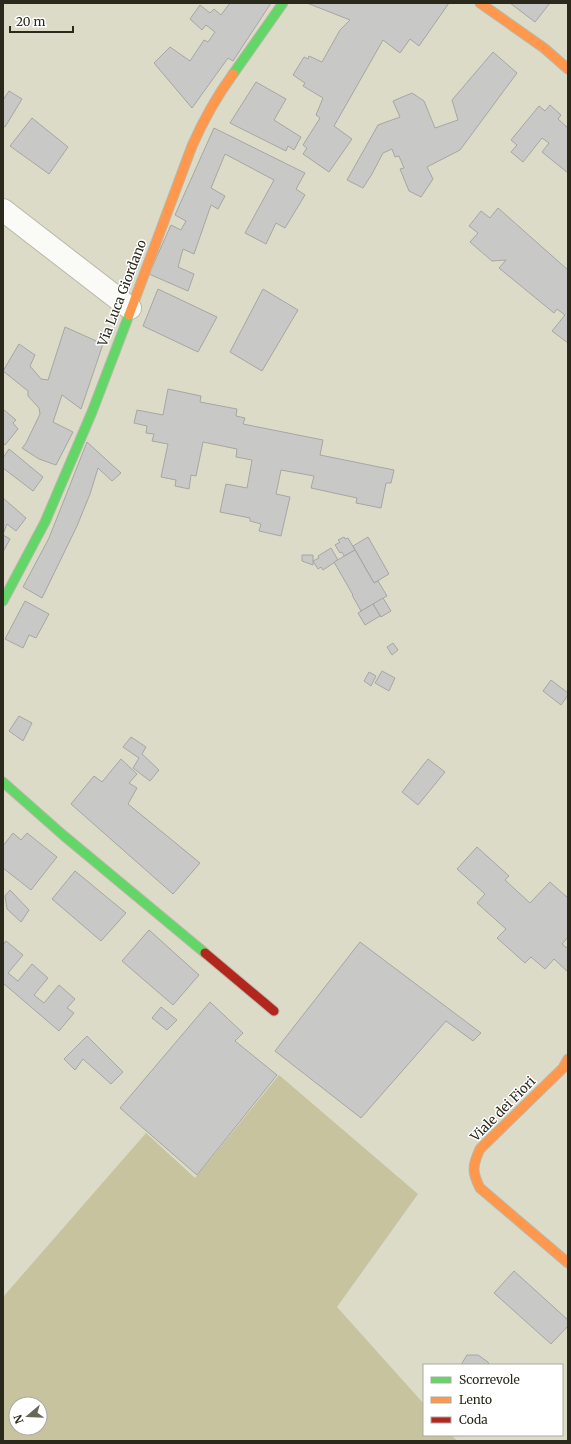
<svg xmlns="http://www.w3.org/2000/svg" width="571" height="1444" font-family="Merriweather,serif">
<rect width="100%" height="100%" fill="#dcdbc8"/>
<!-- green -->
<path fill="#c6c39e" fill-rule="evenodd" d="M279 1075 418 1194 337 1307 424 1404V1435H452L457 1441H3V1297L146 1133 195 1178ZM16 1404H40V1428H16Z"/>
<!-- building -->
<g fill="#c8c8c6" stroke="#a6a6a3">
<path d="M230 3H271L233 61 228 58 192 108 154 63 170 47 190 61 204 40 208 42 215 32 206 25 202 30 190 19 200 5 210 13 214 9 221 15Z"/>
<path d="M307 3H449L419 46 410 39 400 53 383 40 334 126 352 139 329 172 303 154 307 148 303 145 320 118 316 115 323 98 303 86 305 83 293 75 304 57 308 59 309 56 322 62 340 30 350 20Z"/>
<path d="M510 3H550L535 22Z"/>
<path d="M493 52 517 73 460 150 427 167 433 179 421 197 409 191 400 169 404 168 399 156 395 157 392 149 383 153 372 174 363 188 347 180 378 125 400 117 393 101 412 93 424 101 435 128 458 120 452 100Z"/>
<path d="M256 82 286 99 274 120 301 137 294 150 288 146 286 151 230 123Z"/>
<path d="M9 91 22 99 5 127 3 126V100Z"/>
<path d="M550 105 561 115 558 119 568 128V173L542 152 549 143 542 138 523 162 511 152 517 145 511 140 539 106 545 111Z"/>
<path d="M32 118 68 147 49 174 10 146Z"/>
<path d="M214 128 305 173 296 189 305 195 285 228 276 223 266 244 245 233 274 180 225 154 211 188 225 196 218 209 211 205 194 254 183 249 178 267 194 274 188 291 149 274 171 225 181 230 186 221 175 215Z"/>
<path d="M498 208 568 270V343L552 331 565 315 557 309 554 313 499 268 506 260 492 261 470 242 478 233 469 226 481 211 490 218Z"/>
<path d="M158 289 217 317 198 352 143 326Z"/>
<path d="M263 289 298 310 262 371 230 352Z"/>
<path d="M65 327 103 344 81 409 62 395 53 422 73 432 56 465 39 459 22 448 26 443 40 414 39 408 28 396V391L3 371 19 344 35 355 30 366 41 379 48 380Z"/>
<path d="M168 389 201 396 200 402 237 409 236 416 245 418 243 424 323 440 320 455 394 470 391 483H386L381 508 356 503 357 498 311 488 314 476 281 470 276 494 290 497 281 536 259 531 261 524 250 521V518L220 512 226 484 247 488 252 460 236 457 237 449 203 442 196 476 191 475 189 489 175 486 176 480 161 477 168 444 152 441 154 434 146 433 147 426 134 423 137 410 163 415Z"/>
<path d="M3 409 16 420 13 423 18 429 5 445 3 443Z"/>
<path d="M87 442 121 473 112 481 98 468 90 494 77 526 42 598 23 587 49 538Z"/>
<path d="M9 449 43 477 33 491 3 468V458Z"/>
<path d="M3 498 26 518 16 531 7 524 3 534Z"/>
<path d="M3 535 10 539 3 552Z"/>
<path d="M344 537 345 539 348 538 355 550 344 556 342 552 340 553 335 545 340 542 338 540Z"/>
<path d="M368 537 389 574 374 583 353 546Z"/>
<path d="M331 548 338 560 323 570 321 567 318 569 313 561 319 558 318 556Z"/>
<path d="M355 550 374 583 378 581 387 596 361 611 352 595H353L334 562Z"/>
<path d="M302 555H313V565L302 561Z"/>
<path d="M383 598 391 611 381 617 373 604Z"/>
<path d="M25 601 49 614 36 638 29 635 23 648 5 639Z"/>
<path d="M373 604 380 616 365 625 358 613Z"/>
<path d="M393 643 398 650 392 655 387 647Z"/>
<path d="M382 671 395 678 389 691 375 683Z"/>
<path d="M369 672 376 676 371 686 364 681Z"/>
<path d="M551 680 568 693V695L561 705 543 691Z"/>
<path d="M19 716 32 723 23 741 9 731Z"/>
<path d="M131 737 146 747 142 754 159 770 150 781 133 768 139 758 123 747Z"/>
<path d="M121 759 137 774 129 783 137 788 128 804 200 863 173 894 71 804 94 776 102 782Z"/>
<path d="M428 759 445 772 418 805 402 792Z"/>
<path d="M13 833 21 840 27 833 57 857 31 890 3 868V846Z"/>
<path d="M477 847 509 876 505 880 530 903 550 882 568 898V937L562 944 567 948 568 946V972L554 959 545 969 531 957 525 963 497 938 506 929 477 903 485 894 457 869Z"/>
<path d="M75 871 126 913 101 941 52 899Z"/>
<path d="M10 890 29 910 21 922 7 909 5 896Z"/>
<path d="M149 930 199 975 173 1005 122 961Z"/>
<path d="M6 941 23 955 8 973 18 981 32 964 48 978 34 995 44 1003 59 985 75 999 67 1008 74 1013 59 1031 3 983V945Z"/>
<path d="M360 942 481 1033 473 1041 446 1021 361 1118 275 1051Z"/>
<path d="M210 1002 243 1033 235 1041 277 1075 197 1175 120 1108Z"/>
<path d="M161 1007 177 1020 167 1030 152 1018Z"/>
<path d="M87 1036 123 1072 111 1084 83 1059 75 1070 64 1059Z"/>
<path d="M514 1271 568 1320V1326L551 1344 494 1293Z"/>
<path d="M467 1355H478L488 1362 489 1365H461Z"/>
</g>
<g fill="none" stroke-linecap="round" stroke-linejoin="round">
<defs>
<path id="street" d="M3 210 130 308"/>
<g id="fast">
<path d="M233 74 283 3"/>
<path d="M3 601 45 522 92 412 129 315"/>
<path d="M3 782 63 835 205 953"/>
</g>
<g id="slow">
<path d="M480 3 544 48 568 69"/>
<path d="M129 315 192 146C203 121 217 96 233 74"/>
<path d="M568 1059 563 1068 480 1149C472 1166 472 1172 480 1188L568 1263"/>
</g>
<path id="jam" d="M205 953 274 1011"/>
</defs>
<!-- street casing -->
<use href="#street" stroke="#b9b8a9" stroke-width="24"/>
<!-- fast casing -->
<use href="#fast" stroke="#b9b8a9" stroke-width="11"/>
<!-- slow casing -->
<use href="#slow" stroke="#b9b8a9" stroke-width="11"/>
<!-- jam casing -->
<use href="#jam" stroke="#b9b8a9" stroke-width="11"/>
<!-- street -->
<use href="#street" stroke="#fafaf7" stroke-width="22"/>
<!-- fast -->
<use href="#fast" stroke="#63d668" stroke-width="9"/>
<!-- slow -->
<use href="#slow" stroke="#ff974d" stroke-width="9"/>
<!-- jam -->
<use href="#jam" stroke="#b3261e" stroke-width="9"/>
</g>
<g text-anchor="middle" dominant-baseline="central" stroke-width="3" stroke-linejoin="round" paint-order="stroke">
<!-- street labels -->
<g font-size="13" fill="#2a291c" stroke="#fff">
<text transform="translate(122 293) rotate(-69)">Via Luca Giordano</text>
<text transform="translate(503 1109) rotate(-45)">Viale dei Fiori</text>
</g>
</g>
<!-- border -->
<rect width="571" height="1444" fill="none" stroke="#2a291c" stroke-width="8"/>
<!-- legend -->
<rect x="423" y="1364" width="140" height="72" fill="#ffffff" stroke="#aaa9a4"/>
<rect x="431" y="1377" width="20" height="6" fill="#63d668" stroke="#aaa9a4"/>
<text x="459" y="1384" font-size="12" fill="#2a291c">Scorrevole</text>
<rect x="431" y="1397" width="20" height="6" fill="#ff974d" stroke="#aaa9a4"/>
<text x="459" y="1404" font-size="12" fill="#2a291c">Lento</text>
<rect x="431" y="1417" width="20" height="6" fill="#b3261e" stroke="#aaa9a4"/>
<text x="459" y="1424" font-size="12" fill="#2a291c">Coda</text>
<!-- north arrow -->
<g transform="translate(28 1416) rotate(251)"><circle r="19" fill="#ffffff" stroke="#aaa9a4"/>
<path d="M0-3L7 15L0 10L-7 15Z" fill="#686758"/>
<text y="-6" font-size="11" font-weight="bold" text-anchor="middle" fill="#2a291c">N</text>
</g>
<!-- scale -->
<path d="M10 26v6h63v-6" fill="none" stroke="#2a291c" stroke-width="2"/>
<text x="16" y="26" font-size="12" fill="#2a291c" stroke="#ffffff" stroke-width="3" paint-order="stroke">20 m</text>
</svg>
